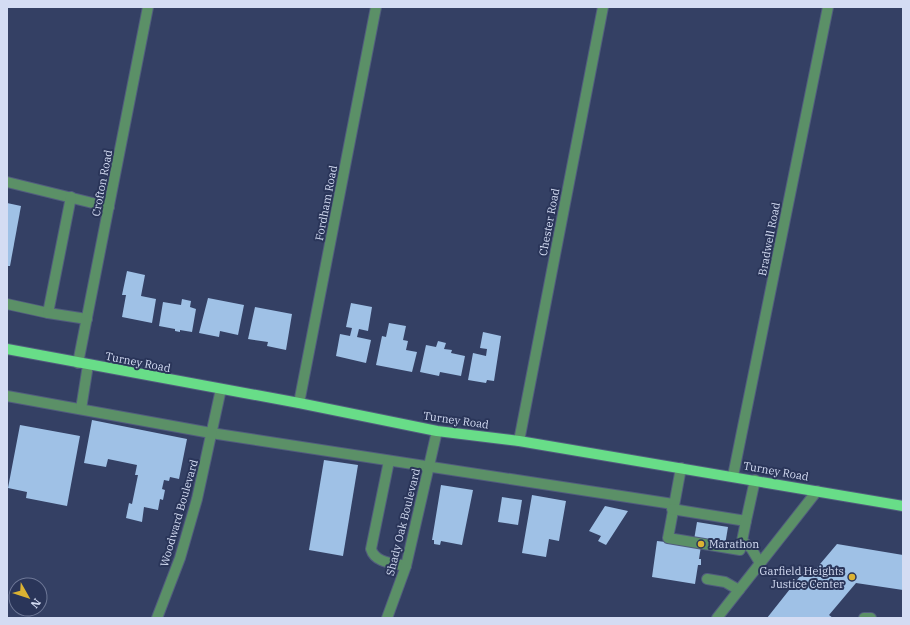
<svg xmlns="http://www.w3.org/2000/svg" width="910" height="625" font-family="'IBM Plex Serif',serif">
<rect width="100%" height="100%" fill="#344064"/>
<!-- building -->
<g fill="#9fc1e6">
<path d="M7 203 21 206 10 266H7Z"/>
<path d="M127 271 145 275 141 296 156 299 152 323 122 317 126 295H122Z"/>
<path d="M208 298 244 305 238 335 220 331 219 337 199 333Z"/>
<path d="M182 299 191 301 190 307 196 309 192 332 180 330V332L175 331V329L159 326 163 302 181 305Z"/>
<path d="M351 303 372 307 368 331 359 329 357 337 371 340 366 363 336 356 340 334 350 336 352 328 346 327Z"/>
<path d="M255 307 292 314 286 350 267 346 268 342 248 339Z"/>
<path d="M389 323 406 326 403 340 408 341 406 350 417 352 412 372 376 365 382 336 386 337Z"/>
<path d="M483 332 501 336 494 381 487 380 486 383 468 380 473 353 486 356 487 349 480 348Z"/>
<path d="M438 341 446 343 444 349 452 350 451 353 465 356 461 376 440 372 439 376 420 372 426 345 436 347Z"/>
<path d="M92 420 187 439 179 479 170 477 169 481 164 480 162 489 165 490 163 500 160 499 158 510 144 507 142 522 126 518 129 503 132 504 138 475H135L137 465 108 459 106 467 84 463Z"/>
<path d="M20 425 80 436 67 506 26 498 27 492 8 488Z"/>
<path d="M324 460 358 465 343 556 309 550Z"/>
<path d="M441 485 473 490 462 545 441 541 440 545 434 544V540H432Z"/>
<path d="M532 495 566 501 559 541 549 539 546 557 522 553Z"/>
<path d="M502 497 522 500 518 525 498 522Z"/>
<path d="M605 506 628 511 606 545 598 541 601 536 589 531Z"/>
<path d="M697 522 728 527 725 545 694 540Z"/>
<path d="M657 541 701 546 699 559H701V565H698L695 584 652 577Z"/>
<path d="M837 544 903 555V590L856 583 829 615 833 618H767L809 565 815 570Z"/>
</g>
<g fill="none" stroke-linecap="round" stroke-linejoin="round">
<defs>
<g id="minor">
<path d="M7 182 109 207"/>
<path d="M7 304 48 313 71 197"/>
<path d="M48 313 87 319"/>
<path d="M78 363 148 7"/>
<path d="M7 396 211 433 673 504"/>
<path d="M299 403 376 7"/>
<path d="M81 409 88 365"/>
<path d="M519 441 603 7"/>
<path d="M389 461 371 549C375 563 393 563 406 566"/>
<path d="M681 468 668 538 740 550 742 541"/>
<path d="M733 476 828 7"/>
<path d="M672 509 746 521 755 480"/>
<path d="M746 521 742 541 751 548 760 563"/>
<path d="M707 579 725 582 739 590"/>
<path d="M157 618 180 558 197 499 221 389"/>
<path d="M387 618 406 566 437 431"/>
<path d="M717 618 817 491"/>
<path d="M864 618H871"/>
</g>
<path id="major" d="M7 349 299 403 437 431 519 441 903 506"/>
</defs>
<!-- minor casing -->
<use href="#minor" stroke="#515c7e" stroke-width="12"/>
<!-- major casing -->
<use href="#major" stroke="#515c7e" stroke-width="12"/>
<!-- minor -->
<use href="#minor" stroke="#5b9067" stroke-width="10"/>
<!-- major -->
<use href="#major" stroke="#68dd88" stroke-width="10"/>
</g>
<!-- markers -->
<g fill="#dbb233" stroke="#2a3559" stroke-width="1.5">
<circle cx="701" cy="544" r="4"/>
<circle cx="852" cy="577" r="4"/>
</g>
<g text-anchor="middle" dominant-baseline="central" stroke-width="4" stroke-linejoin="round" paint-order="stroke">
<!-- street labels -->
<g font-size="11" fill="#d4dcf3" stroke="#2a3559">
<text transform="translate(102 183) rotate(-79)">Crofton Road</text>
<text transform="translate(326 203) rotate(-79)">Fordham Road</text>
<text transform="translate(549 222) rotate(-79)">Chester Road</text>
<text transform="translate(769 239) rotate(-79)">Bradwell Road</text>
<text transform="translate(138 362) rotate(11)">Turney Road</text>
<text transform="translate(456 420) rotate(8)">Turney Road</text>
<text transform="translate(776 471) rotate(10)">Turney Road</text>
<text transform="translate(179 513) rotate(-74)">Woodward Boulevard</text>
<text transform="translate(403 522) rotate(-76)">Shady Oak Boulevard</text>
</g>
<!-- poi labels -->
<g font-size="11" fill="#d4dcf3" stroke="#2a3559" text-anchor="start">
<text x="709" y="544">Marathon</text>
<text x="844" y="571" text-anchor="end">Garfield Heights<tspan x="844" dy="13">Justice Center</tspan></text>
</g>
</g>
<!-- border -->
<rect width="910" height="625" fill="none" stroke="#d4dcf3" stroke-width="16"/>
<!-- north arrow -->
<g transform="translate(28 597) rotate(129)"><circle r="19" fill="#2a3559" stroke="#6e7897"/>
<path d="M0-3L7 15L0 10L-7 15Z" fill="#dbb233"/>
<text y="-6" font-size="11" font-weight="bold" text-anchor="middle" fill="#d4dcf3">N</text>
</g>
</svg>
